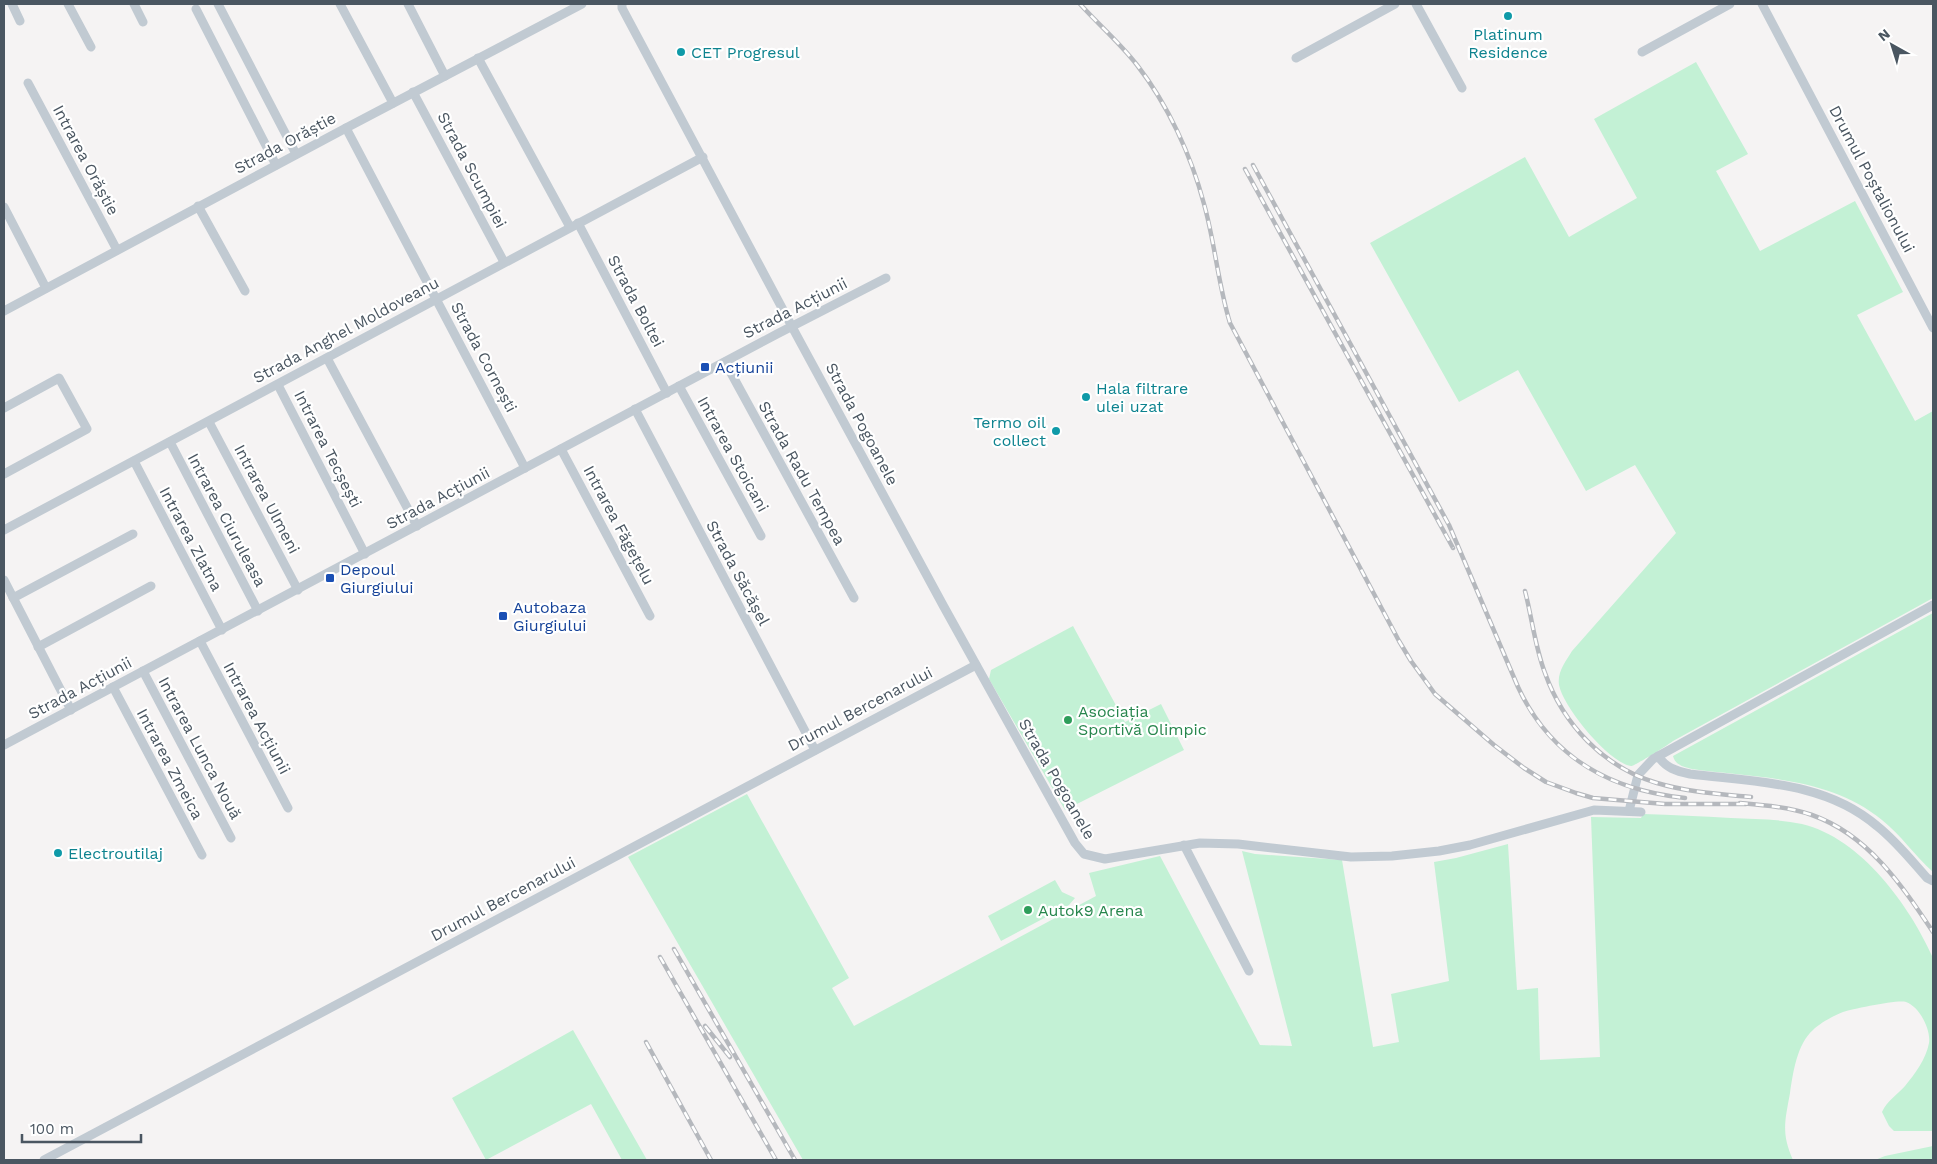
<svg xmlns="http://www.w3.org/2000/svg" width="1937" height="1164" font-family="'Work Sans',sans-serif">
<rect width="100%" height="100%" fill="#f5f3f3"/>
<!-- green -->
<g fill="#c3f1d5">
<path d="M1696 62 1748 154 1716 171 1760 251 1855 201 1903 292 1857 315 1915 421 1933 411V598L1673 741C1668 745 1633 767 1631 766 1609 763 1563 707 1559 685 1557 672 1566 661 1572 651L1676 533 1635 465 1586 491 1518 370 1459 402 1370 243 1525 157 1569 237 1637 198 1594 119Z"/>
<path d="M1933 613V872C1915 856 1901 835 1882 820 1829 776 1756 778 1692 769 1684 767 1675 765 1673 756Z"/>
<path d="M1073 626 1125 722 1161 704 1184 750 1065 810 989 679 991 670Z"/>
<path d="M747 794 849 978 832 988 854 1026 1096 896 1089 873 1160 856 1260 1045 1292 1046 1242 851 1255 854 1342 860 1373 1047 1399 1042 1391 994 1449 981 1434 862 1456 858 1508 844 1517 990 1538 988 1540 1060 1600 1057 1591 817 1641 818 1643 814C1672 815 1702 816 1731 818 1754 819 1779 819 1802 824 1861 838 1910 906 1933 958V1131H1894L1889 1126 1882 1112C1887 1101 1897 1095 1905 1086 1915 1074 1926 1059 1929 1043 1931 1030 1920 1007 1906 1002 1899 999 1852 1009 1843 1012 1833 1016 1820 1023 1813 1030 1797 1044 1793 1073 1790 1093 1785 1121 1781 1133 1793 1160H803L628 857Z"/>
<path d="M1055 880 1062 892 1075 898 1069 905 1001 941 988 916Z"/>
<path d="M573 1030 647 1160H622L591 1104 486 1160 452 1098Z"/>
<path d="M1933 1146V1160H1875L1885 1156Z"/>
</g>
<g fill="none" stroke-linecap="round" stroke-linejoin="round">
<!-- minor -->
<g stroke="#c1cad2" stroke-width="9">
<path d="M12 4 20 21"/>
<path d="M68 4 91 47"/>
<path d="M134 4 143 22"/>
<path d="M218 4 296 154"/>
<path d="M340 4 393 103"/>
<path d="M408 4 445 76"/>
<path d="M622 4V8L797 336 944 607 1075 843 1084 854 1105 859 1200 843 1238 844 1351 857 1392 856 1439 851 1470 845 1594 810 1641 812"/>
<path d="M1416 4 1462 88"/>
<path d="M1762 4 1933 328"/>
<path d="M196 9 276 165"/>
<path d="M1642 52 1730 4"/>
<path d="M478 58 570 227"/>
<path d="M1296 58 1395 4"/>
<path d="M28 83 117 250"/>
<path d="M413 92 504 262"/>
<path d="M346 128 525 468"/>
<path d="M198 206 245 291"/>
<path d="M4 207 46 288"/>
<path d="M578 223 667 393"/>
<path d="M4 311 346 128 582 4"/>
<path d="M327 358 417 526"/>
<path d="M725 362 854 598"/>
<path d="M278 385 365 554"/>
<path d="M679 386 761 536"/>
<path d="M4 408 59 378 87 429 4 474"/>
<path d="M635 409 815 750"/>
<path d="M209 422 298 590"/>
<path d="M170 442 258 611"/>
<path d="M561 449 650 616"/>
<path d="M134 461 222 630"/>
<path d="M4 530 703 157"/>
<path d="M4 580 71 710"/>
<path d="M13 598 133 534"/>
<path d="M200 641 288 808"/>
<path d="M38 647 151 586"/>
<path d="M143 671 231 838"/>
<path d="M113 687 202 855"/>
<path d="M4 745 777 334 886 278"/>
<path d="M1658 756C1666 768 1676 771 1690 774 1754 782 1825 781 1877 826 1896 841 1911 860 1927 878L1933 881"/>
<path d="M1629 811 1638 775 1653 759 1933 605"/>
<path d="M1184 845 1249 971"/>
<path d="M44 1160 976 665"/>
</g>
<defs>
<g id="rail">
<path d="M1080 4C1098 24 1120 43 1137 65 1168 105 1191 155 1204 204 1215 243 1218 284 1230 323L1399 641 1411 661 1435 694 1494 745 1524 768 1546 782 1576 793 1593 798 1665 804H1746"/>
<path d="M1253 165 1449 525 1518 687C1551 758 1610 790 1685 798"/>
<path d="M1245 169 1453 548"/>
<path d="M1525 591C1532 618 1535 647 1545 673 1563 724 1603 767 1657 783 1687 792 1719 794 1751 797"/>
<path d="M1740 803C1763 805 1789 807 1812 815 1868 835 1901 884 1933 932"/>
<path d="M674 949 795 1160"/>
<path d="M660 957 776 1160"/>
<path d="M705 1026 730 1057"/>
<path d="M646 1042 711 1160"/>
</g>
</defs>
<!-- rail casing -->
<use href="#rail" stroke="#b5b8bd" stroke-width="4.5"/>
<!-- rail -->
<use href="#rail" stroke="#fff" stroke-width="2.5" stroke-dasharray="8" stroke-linecap="butt"/>
</g>
<!-- markers -->
<g fill="#0f9aa8" stroke="#fff" stroke-width="2">
<circle cx="1508" cy="16" r="5"/>
<circle cx="681" cy="52" r="5"/>
<circle cx="1086" cy="397" r="5"/>
<circle cx="1056" cy="431" r="5"/>
<circle cx="58" cy="853" r="5"/>
</g>
<g fill="#1a4fb4" stroke="#fff" stroke-width="2">
<rect x="700" y="362" width="10" height="10" rx="2.5"/>
<rect x="325" y="573" width="10" height="10" rx="2.5"/>
<rect x="498" y="611" width="10" height="10" rx="2.5"/>
</g>
<g fill="#2e9e5b" stroke="#fff" stroke-width="2">
<circle cx="1068" cy="720" r="5"/>
<circle cx="1028" cy="910" r="5"/>
</g>
<g text-anchor="middle" dominant-baseline="central" stroke-width="4.5" stroke-linejoin="round" paint-order="stroke">
<!-- culture labels -->
<g font-size="16" fill="#0d838f" stroke="#fff" text-anchor="start">
<text x="1508" y="34" text-anchor="middle">Platinum<tspan x="1508" dy="18">Residence</tspan></text>
<text x="691" y="52">CET Progresul</text>
<text x="1096" y="388">Hala filtrare<tspan x="1096" dy="18">ulei uzat</tspan></text>
<text x="1046" y="422" text-anchor="end">Termo oil<tspan x="1046" dy="18">collect</tspan></text>
<text x="68" y="853">Electroutilaj</text>
</g>
<!-- street labels -->
<g font-size="16" fill="#4a5661" stroke="#fff">
<text transform="translate(285 143) rotate(-28)">Strada Orăștie</text>
<text transform="translate(86 160) rotate(62)">Intrarea Orăștie</text>
<text transform="translate(472 170) rotate(62)">Strada Scumpiei</text>
<text transform="translate(1872 179) rotate(62)">Drumul Poștalionului</text>
<text transform="translate(636 301) rotate(62)">Strada Boltei</text>
<text transform="translate(795 308) rotate(-27)">Strada Acțiunii</text>
<text transform="translate(346 330) rotate(-28)">Strada Anghel Moldoveanu</text>
<text transform="translate(484 357) rotate(62)">Strada Cornești</text>
<text transform="translate(862 424) rotate(62)">Strada Pogoanele</text>
<text transform="translate(328 449) rotate(63)">Intrarea Tecșești</text>
<text transform="translate(733 454) rotate(61)">Intrarea Stoicani</text>
<text transform="translate(802 473) rotate(61)">Strada Radu Tempea</text>
<text transform="translate(438 498) rotate(-28)">Strada Acțiunii</text>
<text transform="translate(267 499) rotate(62)">Intrarea Ulmeni</text>
<text transform="translate(227 520) rotate(62)">Intrarea Ciuruleasa</text>
<text transform="translate(619 525) rotate(62)">Intrarea Făgețelu</text>
<text transform="translate(191 539) rotate(62)">Intrarea Zlatna</text>
<text transform="translate(738 573) rotate(62)">Strada Săcășel</text>
<text transform="translate(80 688) rotate(-28)">Strada Acțiunii</text>
<text transform="translate(860 709) rotate(-28)">Drumul Bercenarului</text>
<text transform="translate(257 718) rotate(62)">Intrarea Acțiunii</text>
<text transform="translate(200 748) rotate(62)">Intrarea Lunca Nouă</text>
<text transform="translate(170 764) rotate(62)">Intrarea Zmeica</text>
<text transform="translate(1057 779) rotate(60)">Strada Pogoanele</text>
<text transform="translate(503 899) rotate(-28)">Drumul Bercenarului</text>
</g>
<!-- transit labels -->
<g font-size="16" fill="#164399" stroke="#fff" text-anchor="start">
<text x="715" y="367">Acțiunii</text>
<text x="340" y="569">Depoul<tspan x="340" dy="18">Giurgiului</tspan></text>
<text x="513" y="607">Autobaza<tspan x="513" dy="18">Giurgiului</tspan></text>
</g>
<!-- leisure labels -->
<g font-size="16" fill="#27864d" stroke="#fff" text-anchor="start">
<text x="1078" y="711">Asociația<tspan x="1078" dy="18">Sportivă Olimpic</tspan></text>
<text x="1038" y="910">Autok9 Arena</text>
</g>
</g>
<!-- border -->
<rect width="1937" height="1164" fill="none" stroke="#4a5661" stroke-width="10"/>
<!-- north arrow -->
<g transform="translate(1892 45) rotate(321)" stroke="#ffffff" stroke-width="4" paint-order="stroke">
<path d="M0-4L9 19L0 12L-9 19Z" fill="#4a5661"/>
<text y="-8" font-size="14" font-weight="bold" text-anchor="middle" fill="#4a5661">N</text>
</g>
<!-- scale -->
<path d="M22 1134v8h119v-8" fill="none" stroke="#4a5661" stroke-width="2.5"/>
<text x="30" y="1134" font-size="15" fill="#4a5661" stroke="#ffffff" stroke-width="4" paint-order="stroke">100 m</text>
</svg>
